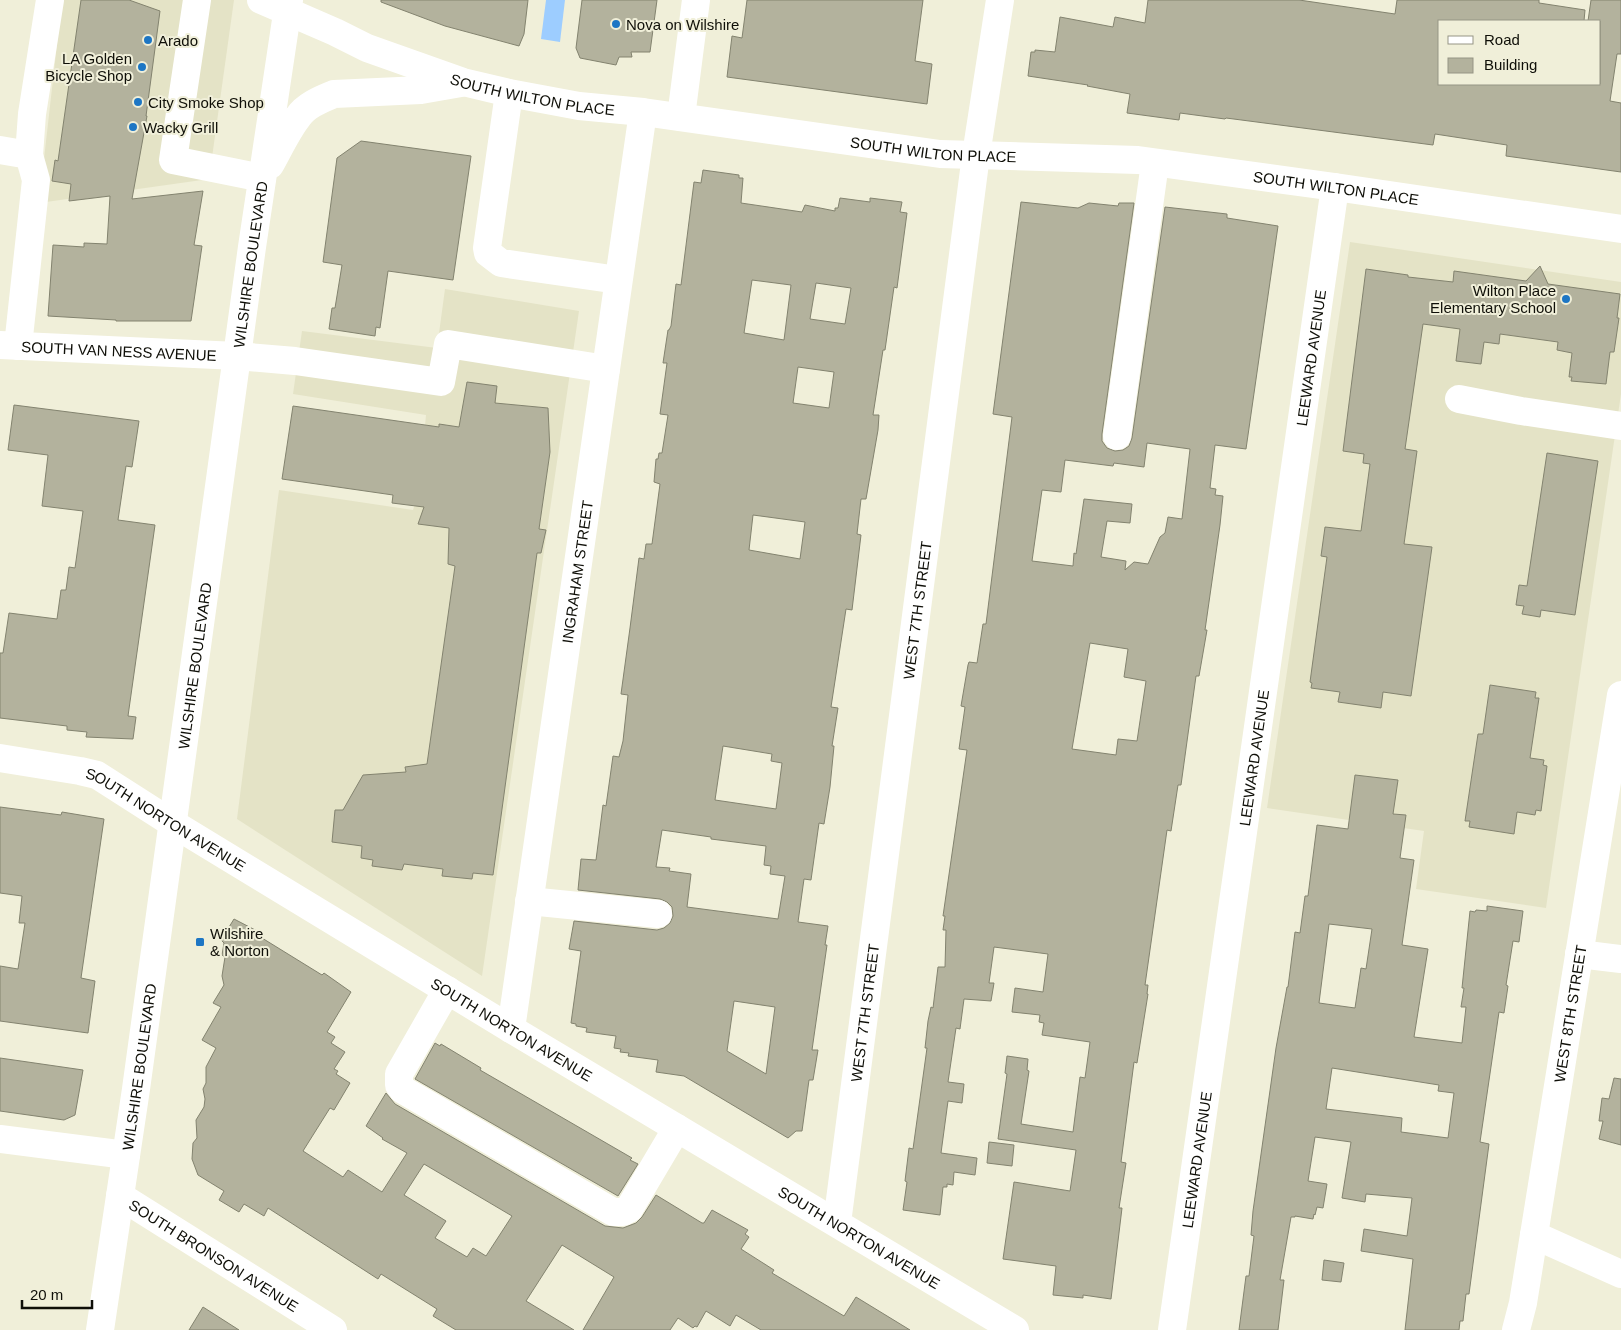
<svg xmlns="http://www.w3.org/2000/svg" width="1621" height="1330" font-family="Arial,sans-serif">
<rect width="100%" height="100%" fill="#f0efd9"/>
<!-- built -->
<g fill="#e4e3c6">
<path d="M62 0H234L209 179 39 203Z"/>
<path d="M1350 242 1621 282V394L1546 908 1416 889 1424 831 1267 808Z"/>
<path d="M445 289 579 311 482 976 237 819 279 490 413 510 419 491 426 415 293 394 302 331 437 348Z"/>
</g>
<!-- water -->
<path fill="#9dcdff" d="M546 0H565L560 42 541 39Z"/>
<!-- building -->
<g fill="#b3b29d" stroke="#83836f" fill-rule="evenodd">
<path d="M81 0H129L160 11 146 116H147L132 199 203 191 194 245 202 246 191 321H116V320L48 316 53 245 84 247V243L107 244 110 196 69 201 71 184 52 181 55 160 58 161Z"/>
<path d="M381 0H528L524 34 519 46 445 26 381 2Z"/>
<path d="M582 0H657L650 52H631L632 57H619L616 65 580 58 576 48Z"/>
<path d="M747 0H923L915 61 932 64 927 104 727 77 732 36 742 38Z"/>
<path d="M1148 0H1299L1395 14 1397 0H1539V3L1585 10 1584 21H1440V84H1600V21H1588L1591 0H1621V54H1617L1610 101 1621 103V172L1506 156 1507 145 1435 134 1433 145 1226 118 1225 119 1180 113 1179 120 1127 113 1130 94 1087 86 1088 85 1028 76 1031 52H1035V50L1055 52 1060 17 1113 27 1115 17 1145 23Z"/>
<path d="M361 141 471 156 453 280 388 271 380 328 376 327 375 336 329 329 332 308H335L342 265 323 262 337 158Z"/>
<path d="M703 170 739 175V178H743L741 203 802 212 805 205 835 211V208H838L840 198 870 202V198L902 202 900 212 907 213 897 288 894 287 885 350H883L873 415H879L878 430 866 499H861L857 534 861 535 852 610 846 609 831 707 838 708 832 746H834L830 787 824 824 819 823 811 880 804 879 798 922 828 926 825 945H827L812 1050H818L813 1080H809L802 1131H796L788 1138 684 1076 656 1072 658 1060 628 1056 629 1053 620 1052 621 1049 614 1048 616 1036 586 1032 587 1028 576 1026V1024L571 1023 581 951 569 949 574 921 657 930 664 928 670 923 673 916 672 907 667 902 660 899 578 890 581 859 596 860 603 805 606 806 613 756 619 757 623 741 628 695 621 694 630 628 639 558 644 559 646 544H652L660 484 654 482 656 459H658L659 453H662L668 415 660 414 667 363H663L668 330H669L671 326 676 284 681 285 694 182 701 183ZM752 280 791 285 784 340 744 333ZM816 283 851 288 845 324 810 319ZM798 367 834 372 829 408 793 403ZM753 515 805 522 800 559 749 550ZM723 746 772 754 771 761 782 763 776 809 715 800ZM662 830 711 837V839L766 846 764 865 771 866 770 874 785 876 778 919 687 907 691 874 669 871 670 868 656 867ZM734 1001 775 1007 766 1074 727 1051Z"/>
<path d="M1021 202 1078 208 1089 203 1118 206 1119 203H1134L1102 434V441L1107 448 1115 451 1123 450 1129 446 1132 438 1165 207 1227 214V218L1278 226 1246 449 1215 445 1210 488 1216 489 1215 495 1223 496 1220 525 1205 630H1207L1199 676H1196L1181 785H1178L1171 831 1167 830 1145 985H1148L1147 994H1148L1137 1063 1134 1062 1121 1162 1126 1163 1119 1208H1122L1111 1299 1083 1295V1298L1053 1295 1056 1266 1003 1259 1014 1182 1070 1191 1076 1150 998 1139 1007 1074 1005 1073 1007 1056 1028 1059 1027 1070 1029 1071 1021 1124 1073 1132 1080 1077 1085 1078 1090 1042 1042 1035 1044 1023 1039 1022 1040 1015 1012 1012 1015 988 1043 992 1048 954 994 947 989 983H994L991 1001 964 999 960 1029 956 1028 948 1082 964 1084 962 1103 948 1101 941 1153 977 1158 975 1175 954 1172 953 1185 947 1184V1187H943L940 1215 903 1210 907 1182 905 1181 909 1148 913 1149 927 1048H925L928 1021 931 1007 933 1008 938 967H945L946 930H943L945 916H943L967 750 959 749 965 707 961 706 968 665 969 662 977 663 983 624H986L1012 417 993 414ZM1147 443 1190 449 1182 519 1168 517 1165 533 1160 537 1148 564 1134 562 1125 570 1126 561 1101 557 1107 521 1130 523 1132 504 1084 499 1076 554 1074 553 1073 566 1032 561 1042 490 1061 492 1065 460 1113 466 1114 463 1144 467ZM1090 643 1128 649 1124 677 1146 681 1137 741 1118 739 1116 755 1072 749Z"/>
<path d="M1540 266 1548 284 1620 294 1617 318H1619L1614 352H1610L1606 384 1571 381 1572 377H1569L1572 353 1557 350 1558 342 1500 334 1499 344 1484 342 1481 364 1456 361 1460 329 1423 324 1405 449 1417 451 1404 544 1432 547 1411 696 1383 692 1381 708 1338 702 1340 692 1311 688 1312 683 1310 682 1327 557 1321 556 1325 527 1361 531 1370 464 1363 463 1364 454 1343 451 1366 269 1408 275V277L1453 282 1454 271 1526 281Z"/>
<path d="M467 382 497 386 495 403 548 408 550 452 539 529 546 530 541 553H537L493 875 473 873 472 879 442 876 443 869 404 864 402 870 372 866 373 860 361 858 362 846 332 842 335 810H343L363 775 406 772 405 767 427 764 455 566 448 564 449 528 418 524 424 507 392 503 393 495 282 479 293 406 439 427V424L459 427Z"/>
<path d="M14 405 139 421 132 467 126 466 118 520 155 525 128 716 136 717 133 739 86 737 87 732 67 730V726L0 718V653H3L9 613 57 619 61 590H66L69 567 75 568 83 511 42 506 48 455 8 450Z"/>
<path d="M1547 453 1598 461 1575 615 1541 610 1540 617 1522 614 1524 606 1516 605 1519 585 1527 586Z"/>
<path d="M1490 685 1536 692 1535 698H1539L1530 758 1544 760 1543 765 1547 766 1541 811 1536 810 1535 815 1517 812 1514 834 1469 827 1470 821H1465L1478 734H1483Z"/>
<path d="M1355 775 1398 780 1393 814 1406 815 1400 858 1414 860 1402 945 1428 949 1414 1037 1462 1043 1466 1007H1461L1464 988H1462L1470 911 1475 912 1476 910 1487 911V906L1523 911 1519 942 1513 941 1506 985 1508 986 1504 1013 1499 1012 1480 1142 1489 1144 1469 1294H1466L1463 1321H1460L1459 1330H1405L1413 1259 1361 1251 1364 1229 1407 1236 1412 1198 1366 1194 1365 1202 1342 1198 1351 1142 1315 1137 1308 1181 1327 1184 1323 1208 1317 1207 1315 1215 1314 1214 1313 1219 1295 1216V1217H1291L1280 1280H1284L1278 1330H1239L1246 1276H1249L1254 1236 1251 1235 1253 1211 1276 1048 1287 987H1288L1295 932 1300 933 1305 896H1308L1317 825 1348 829ZM1329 924 1372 929 1366 969 1361 968 1355 1008 1319 1003ZM1332 1068 1439 1085 1438 1091 1454 1093 1448 1138 1401 1132 1402 1118 1326 1109Z"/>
<path d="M0 807 61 815 62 812 104 819 81 978 95 981 88 1033 0 1021V966L18 969 25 923H19L22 896 0 893Z"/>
<path d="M234 919 259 932 262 938 322 975 324 973 351 992 327 1032 335 1037 331 1043 345 1052 334 1069 338 1071 336 1074 350 1083 334 1110 330 1108 303 1151 343 1177 348 1170 382 1192 407 1153 382 1139 383 1138 366 1126 386 1093 395 1104 605 1226 623 1228 636 1223 642 1217 656 1195 702 1223H704L712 1210 748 1230 745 1234 749 1237 741 1249 774 1270 772 1273 844 1316 856 1297 910 1330H761L736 1315 730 1326 706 1311 697 1327 695 1326 693 1328 678 1318 670 1330H583L614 1277 562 1245 526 1301 574 1330H456L433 1316 437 1309 381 1274 378 1279 268 1208 264 1216 244 1204 239 1212 219 1200 224 1191 198 1175 192 1159 193 1143 197 1138 196 1120 204 1107 205 1099 203 1089 206 1083V1067L216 1048 202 1040 221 1007 213 1003 224 985 222 976 225 957 222 955 224 943 221 940ZM424 1164 512 1216 486 1256 473 1248 467 1257 435 1238 446 1221 404 1195Z"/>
<path d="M435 1043 440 1046 441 1044 481 1068 480 1070 632 1158 630 1160 638 1164 618 1196 415 1079Z"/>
<path d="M0 1058 83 1070 75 1115 64 1120 0 1111Z"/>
<path d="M1614 1078 1621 1079V1145L1599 1139 1603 1121H1599L1602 1098 1609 1099Z"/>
<path d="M989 1142 1014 1145 1012 1166 987 1163Z"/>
<path d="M1324 1260 1344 1263 1341 1282 1322 1280Z"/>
<path d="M203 1307 239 1330H189Z"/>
</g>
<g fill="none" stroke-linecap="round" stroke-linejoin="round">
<!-- minor -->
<g stroke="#fff" stroke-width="28">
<path d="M197 0 173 160 262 178"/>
<path d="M509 93 487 248 488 253 501 263 618 280"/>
<path d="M681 117 696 0"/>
<path d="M0 150 29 155"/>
<path id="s1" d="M0 345 237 356 295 361 441 382 448 344 606 369"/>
<path d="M18 346 36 180 29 155 32 114 50 0"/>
<path d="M1459 399 1521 411 1621 426"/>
<path d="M1117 436 1155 163"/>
<path id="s2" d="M0 758 80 771 97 775 172 823 511 1029 1015 1330"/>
<path d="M529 901 658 914"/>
<path d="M1579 954 1621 959"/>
<path d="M447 990 399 1074V1085L403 1090 613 1212H623L629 1209 677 1128"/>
<path id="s3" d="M511 1029 643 112"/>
<path d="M0 1139 126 1155"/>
<path id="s4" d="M120 1196 333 1330"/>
<path id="s5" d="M837 1223 976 155 1000 0"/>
<path d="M1534 1235 1621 1274"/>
<path id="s6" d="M1172 1330 1335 187"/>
</g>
<!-- major -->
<g stroke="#fff" stroke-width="28">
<path id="s7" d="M261 0 335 32 367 48 463 82 509 93 579 106 643 112 940 154 1138 160 1335 187 1621 229"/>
<path d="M270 165C279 149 287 131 298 117 306 105 322 99 334 94L421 90 461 83"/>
<path id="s8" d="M100 1330 136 1089 252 247 289 0"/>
<path id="s9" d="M1516 1330 1523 1303 1621 695"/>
</g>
</g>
<!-- markers -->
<g fill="#1d76c4" stroke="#f0efd9" stroke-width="2">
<circle cx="616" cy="24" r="5"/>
<circle cx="148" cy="40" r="5"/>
<circle cx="142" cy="67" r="5"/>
<circle cx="138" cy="102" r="5"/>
<circle cx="133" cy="127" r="5"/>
<circle cx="1566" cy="299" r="5"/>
<rect x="195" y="937" width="10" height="10" rx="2.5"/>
</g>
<g text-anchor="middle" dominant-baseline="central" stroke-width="4" stroke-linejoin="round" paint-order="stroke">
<!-- poi labels -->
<g font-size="15" fill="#0f0f08" stroke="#f0efd9" text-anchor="start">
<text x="626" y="24">Nova on Wilshire</text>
<text x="158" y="40">Arado</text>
<text x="132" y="58" text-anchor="end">LA Golden<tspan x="132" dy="17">Bicycle Shop</tspan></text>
<text x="148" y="102">City Smoke Shop</text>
<text x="143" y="127">Wacky Grill</text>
<text x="1556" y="290" text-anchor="end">Wilton Place<tspan x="1556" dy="17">Elementary School</tspan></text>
<text x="210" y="933">Wilshire<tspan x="210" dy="17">&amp; Norton</tspan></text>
</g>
<!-- street labels -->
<g font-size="15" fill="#0f0f08" stroke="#f0efd9">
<text stroke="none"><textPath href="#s7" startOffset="289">SOUTH WILTON PLACE</textPath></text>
<text stroke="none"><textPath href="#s7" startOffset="694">SOUTH WILTON PLACE</textPath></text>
<text stroke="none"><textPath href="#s7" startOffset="1099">SOUTH WILTON PLACE</textPath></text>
<text stroke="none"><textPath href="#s8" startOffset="1076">WILSHIRE BOULEVARD</textPath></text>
<text stroke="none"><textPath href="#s1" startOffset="119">SOUTH VAN NESS AVENUE</textPath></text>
<text stroke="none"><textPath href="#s6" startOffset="982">LEEWARD AVENUE</textPath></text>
<text stroke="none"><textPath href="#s3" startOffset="462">INGRAHAM STREET</textPath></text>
<text stroke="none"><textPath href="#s5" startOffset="618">WEST 7TH STREET</textPath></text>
<text stroke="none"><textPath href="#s8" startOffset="671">WILSHIRE BOULEVARD</textPath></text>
<text stroke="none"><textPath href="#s6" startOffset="578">LEEWARD AVENUE</textPath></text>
<text stroke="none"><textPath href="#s2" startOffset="180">SOUTH NORTON AVENUE</textPath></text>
<text stroke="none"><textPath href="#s5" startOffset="212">WEST 7TH STREET</textPath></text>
<text stroke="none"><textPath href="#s9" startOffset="321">WEST 8TH STREET</textPath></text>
<text stroke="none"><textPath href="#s2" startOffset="585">SOUTH NORTON AVENUE</textPath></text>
<text stroke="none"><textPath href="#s8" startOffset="266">WILSHIRE BOULEVARD</textPath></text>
<text stroke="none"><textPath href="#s6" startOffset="172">LEEWARD AVENUE</textPath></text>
<text stroke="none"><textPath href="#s2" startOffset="990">SOUTH NORTON AVENUE</textPath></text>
<text stroke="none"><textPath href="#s4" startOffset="111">SOUTH BRONSON AVENUE</textPath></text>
</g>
</g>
<!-- legend -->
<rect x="1438" y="20" width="162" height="65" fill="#f0efd9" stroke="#969585"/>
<rect x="1448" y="36" width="25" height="8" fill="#ffffff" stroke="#969585"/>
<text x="1484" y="45" font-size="15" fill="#0f0f08">Road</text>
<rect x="1448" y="58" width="25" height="15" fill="#b3b29d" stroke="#969585"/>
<text x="1484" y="70" font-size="15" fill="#0f0f08">Building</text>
<!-- scale -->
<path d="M22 1300v8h70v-8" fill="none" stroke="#0f0f08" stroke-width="2.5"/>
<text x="30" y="1300" font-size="15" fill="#0f0f08" stroke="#f0efd9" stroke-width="4" paint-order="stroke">20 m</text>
</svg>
